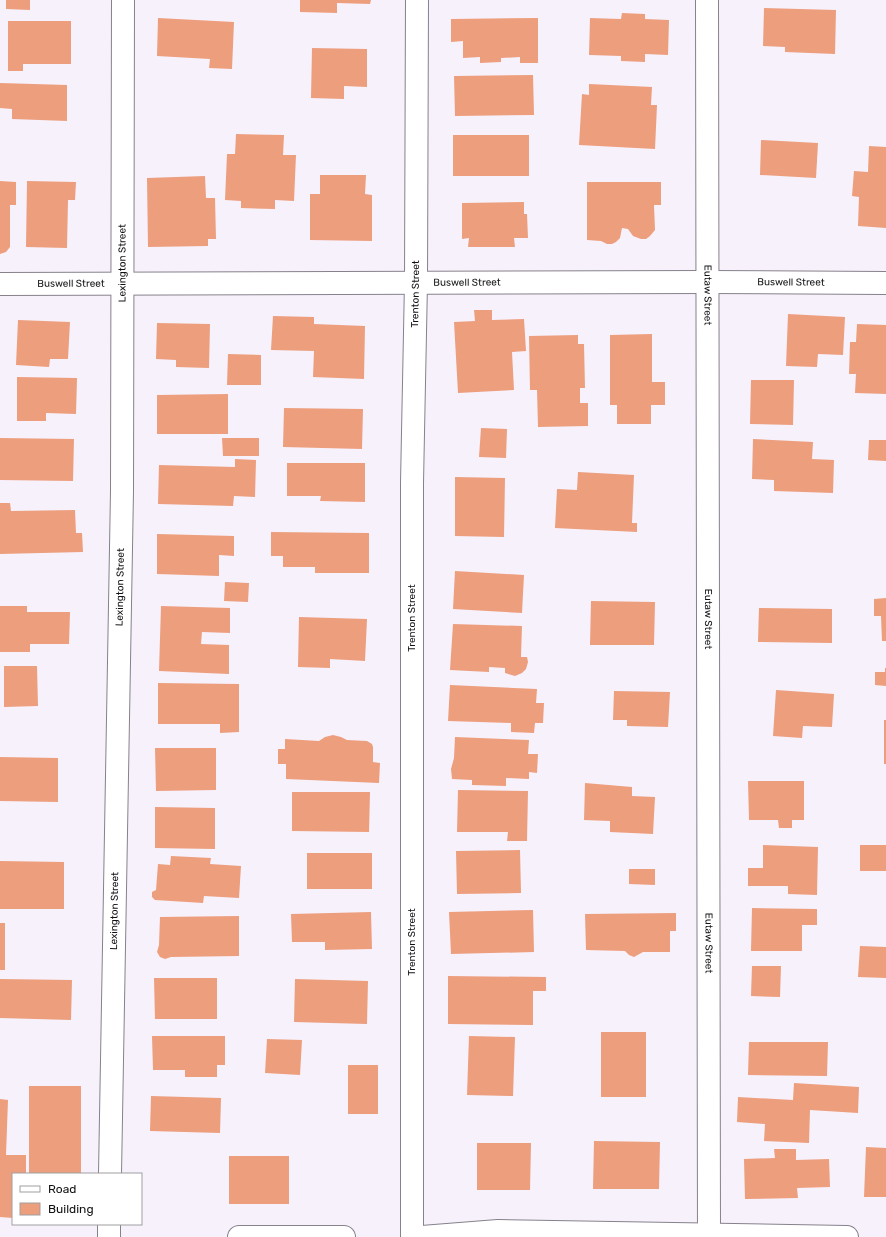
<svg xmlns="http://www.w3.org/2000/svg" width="886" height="1237" font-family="Rubik,sans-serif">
<rect width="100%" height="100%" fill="#f7f1fc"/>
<!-- building -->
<g fill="#ed9e7d">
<path d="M6 0H30V10L6 9Z"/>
<path d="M300 0H371L370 4 337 3V13L300 12Z"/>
<path d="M764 8 836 10 835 54 785 52V47L763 46Z"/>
<path d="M622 13 645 14V19L669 20 668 55 645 54V62L621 61V56L589 55 590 18 621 19Z"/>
<path d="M158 18 234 22 232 69 209 68 210 59 157 56Z"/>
<path d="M538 18V63H520V57L501 58V62L480 63V57L463 58V41L451 42V19Z"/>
<path d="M8 21H71V64H23V71H8Z"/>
<path d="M312 48 367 49V87L344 86V99L311 98Z"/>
<path d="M533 75 534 115 455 116 454 76Z"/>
<path d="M0 83 67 85V121L12 119V109L0 108Z"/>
<path d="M589 84 652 87 651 105H657L655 149 579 145 582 94 589 95Z"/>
<path d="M236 134 284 135 283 155H296L294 201 275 200V209L241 208V201L225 200 227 154H235Z"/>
<rect x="453" y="135" width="76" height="41"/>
<path d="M761 140 818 143 816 178 760 175Z"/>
<path d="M869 146 886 147V228L858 226 859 197 852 196 854 171 868 172Z"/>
<path d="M320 175H366L365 194 372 195V241L310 240V194H320Z"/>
<path d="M205 176 206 198H215L216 239H208V246L148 247 147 178Z"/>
<path d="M0 181 16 182V205H10V247L6 252 0 254Z"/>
<path d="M27 181 76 182 75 200H68L67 248 26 247Z"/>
<path d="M587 182H661V205H654L655 230 650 236 646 239H641L633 236 628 229 622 228 620 238 616 242 612 244H607L601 241 587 240Z"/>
<path d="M524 202V214H527L528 238H514L515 247H468L469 238 462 239V203Z"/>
<path d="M474 310H492V320L524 319 526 351 512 352 514 390 458 393 454 322 475 321Z"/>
<path d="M788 314 845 317 843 355 818 354 817 367 786 366Z"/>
<path d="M273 316 314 317V324L365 326 364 379 313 377 314 351 271 350Z"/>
<path d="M18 320 70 322 68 359H50L49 367 16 365Z"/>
<path d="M157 323 210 324 209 368 176 367V360L156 359Z"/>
<path d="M857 324 886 325V394L855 393 856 374H849L850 342H856Z"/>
<path d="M652 334V382H665V405H651V424H617V405H610V335Z"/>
<path d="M578 335V344H584L585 388H580V403H588V426L538 427 537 390H530L529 336Z"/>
<path d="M228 354 261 355V385H227Z"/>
<path d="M17 377 77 378 76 414 46 413V421H17Z"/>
<path d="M751 380H794L793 425 750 424Z"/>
<path d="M228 394V434H157V395Z"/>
<path d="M284 408 363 409 362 449 283 447Z"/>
<path d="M481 428 507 429 506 458 479 457Z"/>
<path d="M0 438 74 439 73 481 0 480Z"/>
<path d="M222 438H259V456H223Z"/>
<path d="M753 439 813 442 812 459 834 460 833 493 774 491V480L752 479Z"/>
<path d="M869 440H886V461L868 460Z"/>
<path d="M235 459 256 460 255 497 234 496 233 506 158 504 159 465 235 467Z"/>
<path d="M287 463H365V502L320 501 321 496H287Z"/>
<path d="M578 472 634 475 632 523H637V532L555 528 557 489 577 490Z"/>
<path d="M455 477 505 478 504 537 455 536Z"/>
<path d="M0 503H10L11 511 75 510 76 533H82L83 552 0 554Z"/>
<path d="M271 532 369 533V573H315V567H283V556H271Z"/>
<path d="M157 534 234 536V556L219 555V576L157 574Z"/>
<path d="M455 571 524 575 522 613 453 609Z"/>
<path d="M225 582 249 583 248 602 224 601Z"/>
<path d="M886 598V641H882L881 616H874V599Z"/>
<path d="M591 601 655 602 654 645H590Z"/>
<path d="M0 606H27V612H70L69 644H30V652H0Z"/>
<path d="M161 606 230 608V633L202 632 201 644 229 645V674L159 671Z"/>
<path d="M759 608 832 609V643L758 642Z"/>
<path d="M299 617 367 619 365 661 330 659V668L298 667Z"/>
<path d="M453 624 522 626 521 657H527L528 662 526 669 522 673 515 676 505 673V668L489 667V672L450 670Z"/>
<path d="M4 666H37L38 706 4 707Z"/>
<path d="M885 668H886V686L875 685V672H885Z"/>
<path d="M158 683 239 684V732L220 733V724H158Z"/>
<path d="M450 685 537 689 536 703H544L543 723H535L534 733 511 732V723L448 721Z"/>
<path d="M776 690 834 694 832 727 803 726 802 738 773 736Z"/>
<path d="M614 691 670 692 668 727 627 726V720H613Z"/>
<rect x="884" y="720" width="2" height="44"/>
<path d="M333 735 341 737 347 740 367 741 372 744 373 747V762L380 763 379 783 286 779V764H278V749H285V739L319 741 325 737Z"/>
<path d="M455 737 529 740 528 754H538L537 773 529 772V779L506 778V786L472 785V780L452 779 451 769 454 758Z"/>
<path d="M155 748H216V790L156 791Z"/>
<path d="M0 757 58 758V802L0 801Z"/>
<path d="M748 781H804V820H792V828H779L778 820H749Z"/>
<path d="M585 783 632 787V796L655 797 653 834 610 832V821L584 820Z"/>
<path d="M458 790 528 791 527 841H507L508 832H457Z"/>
<path d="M292 792H370L369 832 292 831Z"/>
<path d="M155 807 215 808V849L155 848Z"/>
<path d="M763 845 818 847 817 895 788 894V886H748V868H763Z"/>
<rect x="860" y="845" width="26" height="26"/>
<path d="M520 850 521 893 457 894 456 851Z"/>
<rect x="307" y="853" width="65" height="36"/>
<path d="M171 856 211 858 210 864 241 866 239 898 204 896 203 903 155 900 152 897V892L156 890 158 864 170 865Z"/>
<path d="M0 861 64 862V909H0Z"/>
<path d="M629 869H655V885L629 884Z"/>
<path d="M752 908 817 909V925H802V951H751Z"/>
<path d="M533 910 534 952 451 954 449 912Z"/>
<path d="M371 912 372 949 325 950V942H292L291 914Z"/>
<path d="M676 913V931H670V952H643L634 957 629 955 625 951 586 950 585 914Z"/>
<path d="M239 916V956L171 957 165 959 160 957 157 952 159 945 160 917Z"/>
<rect x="0" y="923" width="5" height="47"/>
<path d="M860 946 886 947V978L858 977Z"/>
<path d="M752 966H781L780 997 751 996Z"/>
<path d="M448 976 546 977V991H533V1025L448 1024Z"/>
<path d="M154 978H217V1019H155Z"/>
<path d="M0 979 72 980 71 1020 0 1018Z"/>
<path d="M295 979 368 981 367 1024 294 1022Z"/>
<rect x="601" y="1032" width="45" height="65"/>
<path d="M152 1036H225V1065H217V1077H185V1070H153Z"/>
<path d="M469 1036 515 1037 513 1096 467 1095Z"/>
<path d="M267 1039 302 1040 300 1075 265 1073Z"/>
<path d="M749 1042H828L827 1076 748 1075Z"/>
<rect x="348" y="1065" width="30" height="49"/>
<path d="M794 1083 859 1087 858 1113 810 1110 809 1143 764 1141 765 1124 737 1122 738 1097 793 1100Z"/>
<rect x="29" y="1086" width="52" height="88"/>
<path d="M151 1096 221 1098 220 1133 150 1131Z"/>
<path d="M0 1099 8 1100 6 1155H26V1174H13V1218L0 1217Z"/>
<path d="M594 1141 660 1142 659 1189H593Z"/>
<path d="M477 1143H531L530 1190H477Z"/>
<path d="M866 1147 886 1148V1197H864Z"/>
<path d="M774 1149H796V1160L829 1159 830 1187 797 1188 798 1198 745 1199 744 1159 775 1158Z"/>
<rect x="229" y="1156" width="60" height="48"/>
</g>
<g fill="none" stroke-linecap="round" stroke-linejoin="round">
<defs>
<g id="street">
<path id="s1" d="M707 0 709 1237"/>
<path id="s2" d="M0 284 707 282 886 283"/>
<path id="s3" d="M110 1174 122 491 123 0"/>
<path d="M109 1237V1224"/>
<path id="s4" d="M412 1237V483L416 282 417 0"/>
</g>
<g id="secondary">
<path d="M239 1237H344"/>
<path d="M422 1237 498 1231 847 1237"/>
</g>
</defs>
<!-- street casing -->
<use href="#street" stroke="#86818b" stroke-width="24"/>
<!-- secondary casing -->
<use href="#secondary" stroke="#86818b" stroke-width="24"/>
<!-- street -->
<use href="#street" stroke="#fff" stroke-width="22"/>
<!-- secondary -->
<use href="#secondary" stroke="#fff" stroke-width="22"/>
</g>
<g text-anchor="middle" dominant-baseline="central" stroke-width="3.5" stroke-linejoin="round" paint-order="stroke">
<!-- street labels -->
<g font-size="10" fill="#121014" stroke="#fff">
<text stroke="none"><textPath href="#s3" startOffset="911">Lexington Street</textPath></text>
<text stroke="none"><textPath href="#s2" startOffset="467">Buswell Street</textPath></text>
<text stroke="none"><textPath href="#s2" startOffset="71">Buswell Street</textPath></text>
<text stroke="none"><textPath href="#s2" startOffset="791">Buswell Street</textPath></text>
<text stroke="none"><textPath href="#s4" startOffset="943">Trenton Street</textPath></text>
<text stroke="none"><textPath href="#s1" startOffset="295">Eutaw Street</textPath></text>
<text stroke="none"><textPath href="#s3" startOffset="587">Lexington Street</textPath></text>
<text transform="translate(412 618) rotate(-90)">Trenton Street</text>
<text stroke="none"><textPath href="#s1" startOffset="619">Eutaw Street</textPath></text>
<text stroke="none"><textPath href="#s3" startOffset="263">Lexington Street</textPath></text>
<text transform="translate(412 942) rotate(-90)">Trenton Street</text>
<text stroke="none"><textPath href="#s1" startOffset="943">Eutaw Street</textPath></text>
</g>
</g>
<!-- legend -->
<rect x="12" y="1173" width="130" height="52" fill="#ffffff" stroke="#a09fa1"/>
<rect x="20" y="1186" width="20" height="6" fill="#ffffff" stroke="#a09fa1"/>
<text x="48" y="1193" font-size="12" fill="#121014">Road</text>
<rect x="20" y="1203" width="20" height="12" fill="#ed9e7d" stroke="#a09fa1"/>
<text x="48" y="1213" font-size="12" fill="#121014">Building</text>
</svg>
